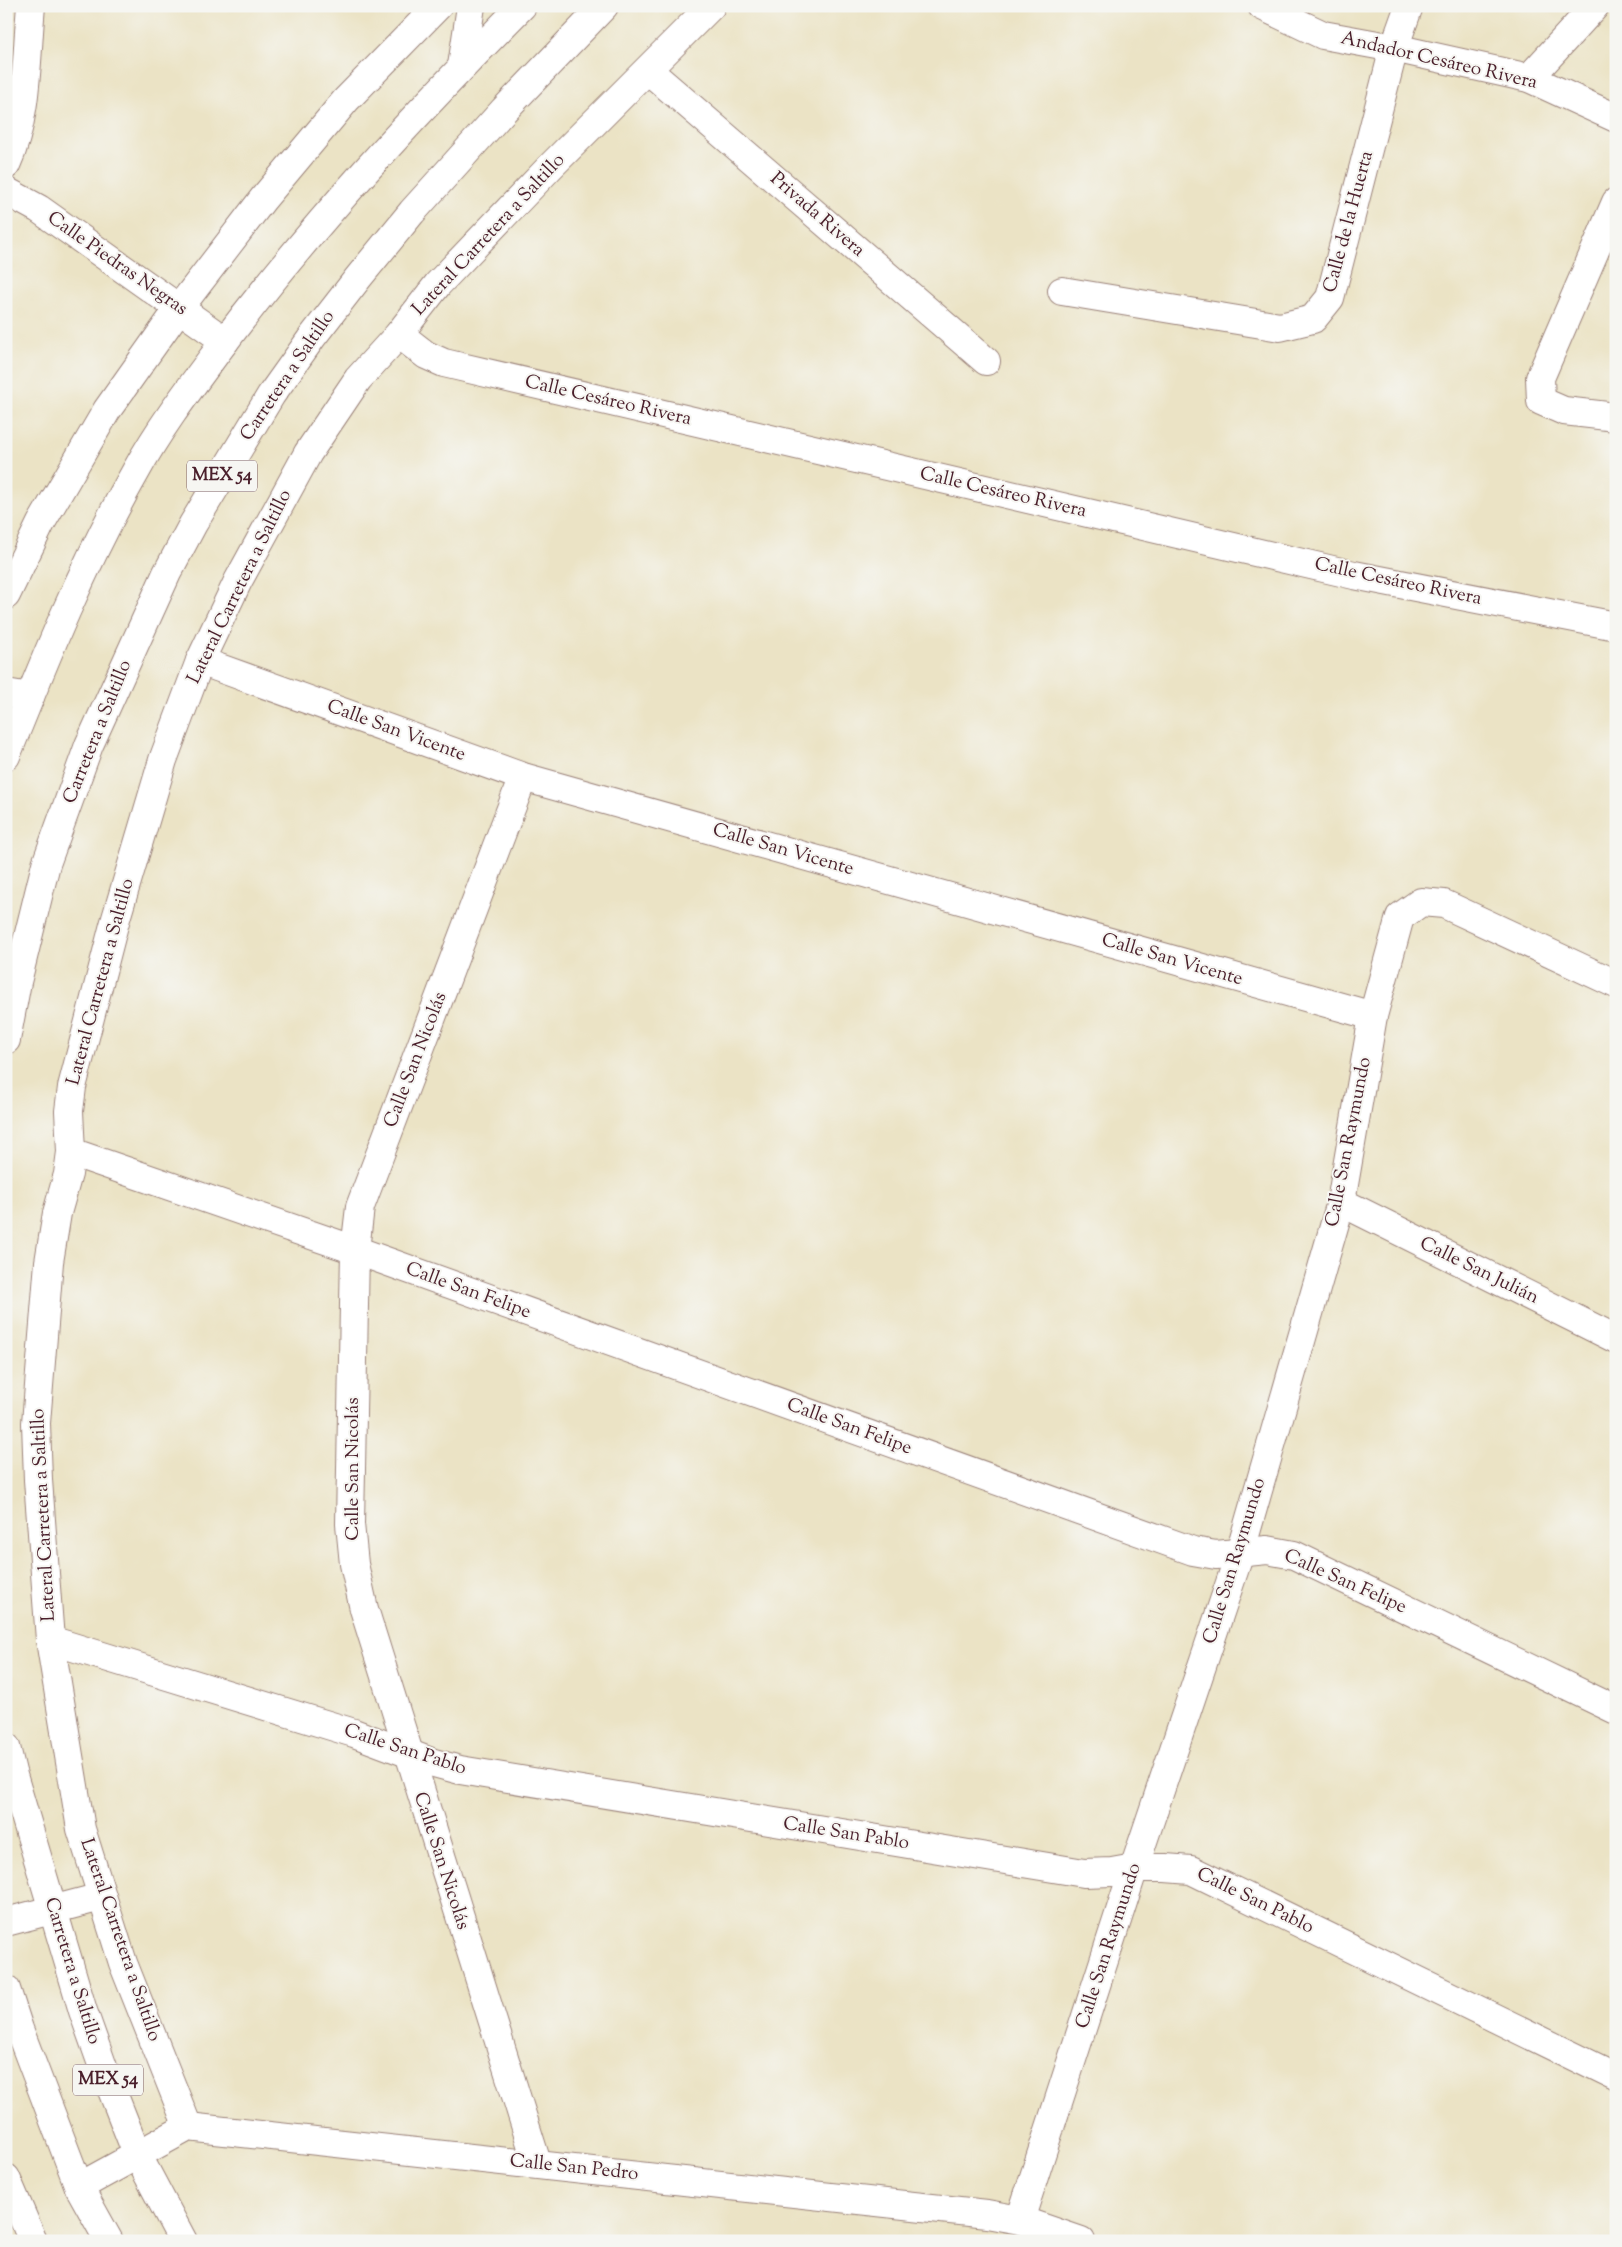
<svg xmlns="http://www.w3.org/2000/svg" width="1622" height="2247" font-family="'Sorts Mill Goudy',serif">
<rect width="100%" height="100%" fill="#f6f6f2"/>
<filter id="ink" filterUnits="userSpaceOnUse"><feTurbulence type="fractalNoise" baseFrequency=".02" numOctaves="2"/><feDisplacementMap in="SourceGraphic" scale="10" xChannelSelector="R" yChannelSelector="G"/><feConvolveMatrix kernelMatrix="1 2 1 2 8 2 1 2 1" color-interpolation-filters="sRGB"/></filter>
<filter id="wash" filterUnits="userSpaceOnUse"><feTurbulence type="fractalNoise" baseFrequency=".0096" numOctaves="4" result="noise"/><feDisplacementMap in="SourceGraphic" scale="20" xChannelSelector="R" yChannelSelector="G"/><feGaussianBlur stdDeviation="1.12" result="paint"/><feColorMatrix in="noise" values="0 0 0 0 0 0 0 0 0 0 0 0 0 0 0 0 0 1.4 0 .05"/><feComposite in="paint" operator="in"/></filter>
<g filter="url(#wash)">
<rect width="100%" height="100%" fill="#ebe3c5"/>
</g>
<g filter="url(#ink)">
<g fill="none" stroke-linecap="round" stroke-linejoin="round">
<defs>
<g id="street">
<path d="M1262 6 1323 35 1394 48 1529 78 1616 118"/>
<path d="M648 70 986 361"/>
<path d="M1529 78 1595 6"/>
<path d="M6 165C28 117 26 59 31 6"/>
<path d="M6 191 39 209 225 341"/>
<path d="M1616 202 1540 378 1541 401 1564 411 1616 417"/>
<path d="M1062 291 1280 327 1313 319 1330 298 1394 48 1409 6"/>
<path d="M399 334 426 355 444 363 1354 575 1616 626"/>
<path d="M6 595 41 523 107 410 180 307 263 199 346 100 438 6"/>
<path d="M200 661 523 777 1373 1016"/>
<path d="M6 693 30 697"/>
<path d="M523 777 360 1207 355 1250 350 1524 354 1564 364 1609 537 2163"/>
<path d="M71 1152 355 1250 1193 1551 1216 1555 1267 1550 1294 1555 1616 1710"/>
<path d="M1341 1202 1616 1339"/>
<path d="M50 1640 354 1733 434 1763 460 1770 1084 1873 1112 1872 1134 1868H1165L1191 1870 1616 2077"/>
<path d="M188 2127 123 1963 81 1829 50 1640 38 1480 36 1423 49 1262 57 1213 68 1174 71 1152 69 1111 72 1087 114 925 163 760 200 661 238 581 308 453 358 379 399 334 438 284 551 166 711 6"/>
<path d="M6 2178 33 2241"/>
<path d="M79 2187 188 2127 987 2214 1020 2220 1081 2241"/>
<path d="M1020 2220 1134 1868 1240 1553 1341 1202 1373 1016 1400 917 1421 902 1444 904 1616 984"/>
</g>
<path id="secondary" d="M6 1922 101 1897"/>
<g id="primary">
<path d="M462 66 471 6"/>
<path d="M6 756C45 659 84 562 136 471 160 427 190 388 219 349 310 227 415 114 522 6"/>
<path d="M6 1040 17 982 46 864 89 745 167 573 193 524 271 395 313 336 358 278 412 212 504 110 604 6"/>
<path d="M6 1747 12 1772 83 2011 104 2070 137 2154 183 2241"/>
<path d="M6 1989 19 2029 79 2187 109 2241"/>
</g>
</defs>
<!-- street casing -->
<use href="#street" stroke="#9a8178" stroke-width="30"/>
<!-- secondary casing -->
<use href="#secondary" stroke="#9a8178" stroke-width="30"/>
<!-- primary casing -->
<use href="#primary" stroke="#9a8178" stroke-width="30"/>
<!-- street -->
<use href="#street" stroke="#fff" stroke-width="28"/>
<!-- secondary -->
<use href="#secondary" stroke="#fff" stroke-width="28"/>
<!-- primary -->
<use href="#primary" stroke="#fff" stroke-width="28"/>
</g>
</g>
<g text-anchor="middle" dominant-baseline="central" stroke-width="4" stroke-linejoin="round" paint-order="stroke">
<!-- shield labels -->
<g fill="#f6f6f2" stroke="#7e6067" stroke-width="1">
<rect x="187" y="460.5" width="70" height="31" rx="4"/>
<rect x="73" y="2064.5" width="70" height="31" rx="4"/>
</g>
<g font-size="18" font-weight="bold" fill="#4a1f2b">
<text x="222" y="476">MEX 54</text>
<text x="108" y="2080">MEX 54</text>
</g>
<!-- street labels -->
<g font-size="19" fill="#4a1f2b" stroke="#f6f6f2">
<text transform="translate(1439 61) rotate(13)">Andador Cesáreo Rivera</text>
<text transform="translate(817 215) rotate(41)">Privada Rivera</text>
<text transform="translate(1349 222) rotate(-75)">Calle de la Huerta</text>
<text transform="translate(489 235) rotate(-47)">Lateral Carretera a Saltillo</text>
<text transform="translate(117 264) rotate(35)">Calle Piedras Negras</text>
<text transform="translate(288 376) rotate(-56)">Carretera a Saltillo</text>
<text transform="translate(608 401) rotate(13)">Calle Cesáreo Rivera</text>
<text transform="translate(1003 493) rotate(13)">Calle Cesáreo Rivera</text>
<text transform="translate(1398 582) rotate(12)">Calle Cesáreo Rivera</text>
<text transform="translate(240 587) rotate(-64)">Lateral Carretera a Saltillo</text>
<text transform="translate(396 731) rotate(20)">Calle San Vicente</text>
<text transform="translate(98 732) rotate(-68)">Carretera a Saltillo</text>
<text transform="translate(783 850) rotate(16)">Calle San Vicente</text>
<text transform="translate(1172 960) rotate(16)">Calle San Vicente</text>
<text transform="translate(101 982) rotate(-75)">Lateral Carretera a Saltillo</text>
<text transform="translate(416 1060) rotate(-69)">Calle San Nicolás</text>
<text transform="translate(1349 1142) rotate(-79)">Calle San Raymundo</text>
<text transform="translate(1479 1271) rotate(26)">Calle San Julián</text>
<text transform="translate(468 1291) rotate(20)">Calle San Felipe</text>
<text transform="translate(849 1427) rotate(20)">Calle San Felipe</text>
<text transform="translate(353 1469) rotate(-90)">Calle San Nicolás</text>
<text transform="translate(44 1515) rotate(-93)">Lateral Carretera a Saltillo</text>
<text transform="translate(1235 1561) rotate(-73)">Calle San Raymundo</text>
<text transform="translate(1345 1582) rotate(24)">Calle San Felipe</text>
<text transform="translate(405 1750) rotate(18)">Calle San Pablo</text>
<text transform="translate(846 1834) rotate(9)">Calle San Pablo</text>
<text transform="translate(441 1861) rotate(72)">Calle San Nicolás</text>
<text transform="translate(1255 1901) rotate(26)">Calle San Pablo</text>
<text transform="translate(120 1940) rotate(71)">Lateral Carretera a Saltillo</text>
<text transform="translate(1109 1946) rotate(-72)">Calle San Raymundo</text>
<text transform="translate(72 1971) rotate(73)">Carretera a Saltillo</text>
<text transform="translate(574 2168) rotate(6)">Calle San Pedro</text>
</g>
</g>
<!-- margin -->
<rect width="1622" height="2247" fill="none" stroke="#f6f6f2" stroke-width="25"/>
</svg>
